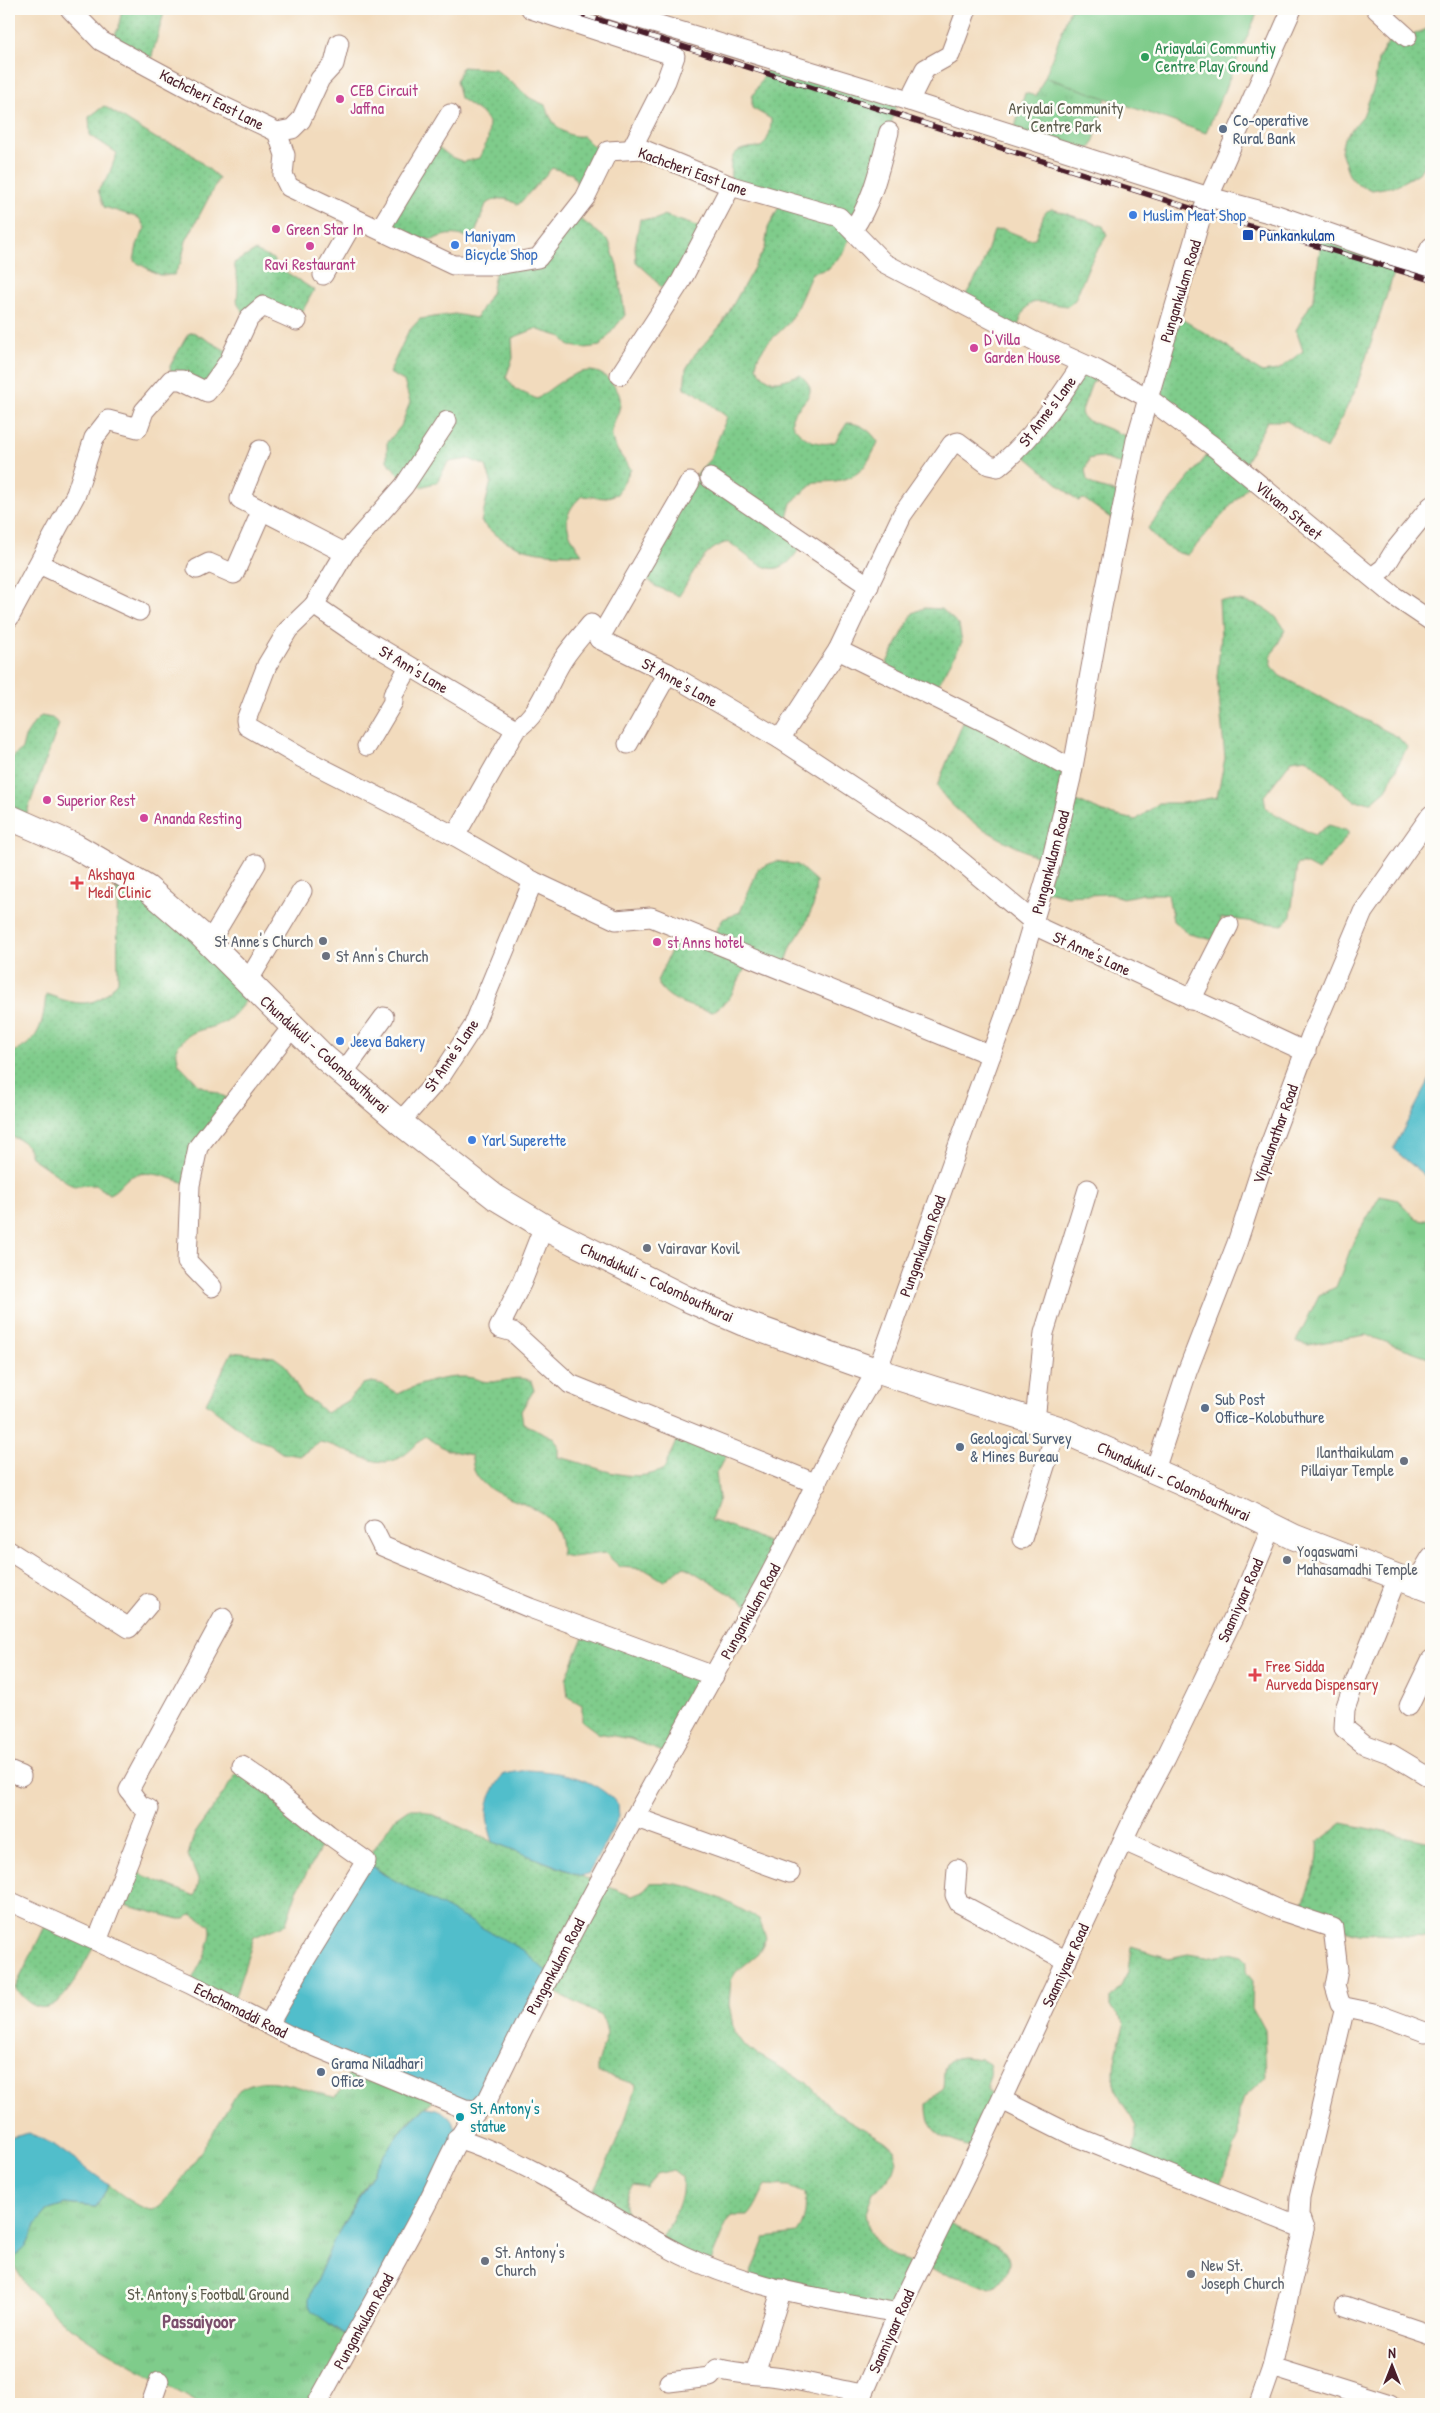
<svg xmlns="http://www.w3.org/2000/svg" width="1440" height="2413" font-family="'Patrick Hand',sans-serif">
<defs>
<pattern id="grass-dots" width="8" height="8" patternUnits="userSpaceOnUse" patternTransform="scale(1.25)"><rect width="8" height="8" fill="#7fcc8b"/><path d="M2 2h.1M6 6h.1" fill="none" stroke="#6faf78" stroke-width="1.8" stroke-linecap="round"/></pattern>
<pattern id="park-tufts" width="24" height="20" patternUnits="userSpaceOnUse" patternTransform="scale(1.25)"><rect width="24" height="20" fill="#7fcc8b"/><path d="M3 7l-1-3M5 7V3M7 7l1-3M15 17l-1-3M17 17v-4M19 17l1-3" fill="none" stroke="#6faf78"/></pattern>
</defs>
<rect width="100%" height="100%" fill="#fdfcf7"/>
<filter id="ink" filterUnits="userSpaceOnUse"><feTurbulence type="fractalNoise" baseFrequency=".02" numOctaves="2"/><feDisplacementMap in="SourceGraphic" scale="10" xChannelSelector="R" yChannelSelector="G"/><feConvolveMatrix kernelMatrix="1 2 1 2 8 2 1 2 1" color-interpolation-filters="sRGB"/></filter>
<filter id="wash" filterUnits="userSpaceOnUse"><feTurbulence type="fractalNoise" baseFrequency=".0096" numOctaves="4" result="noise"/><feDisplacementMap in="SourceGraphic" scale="20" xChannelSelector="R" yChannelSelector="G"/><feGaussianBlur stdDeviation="1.12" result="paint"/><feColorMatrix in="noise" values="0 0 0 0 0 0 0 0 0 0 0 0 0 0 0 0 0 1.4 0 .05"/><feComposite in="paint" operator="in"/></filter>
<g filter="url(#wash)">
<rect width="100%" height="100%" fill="#f2dbbd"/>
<!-- grass -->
<g fill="url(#grass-dots)" stroke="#64765b">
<path d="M122 9H165L149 67 109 45 118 29Z"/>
<path d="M1429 28 1431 33V154L1419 173 1395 186 1372 190 1358 185 1349 175 1341 151 1344 138 1363 116 1375 84 1378 60 1385 47 1394 36 1413 35Z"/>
<path d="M772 60 898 98 889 132 844 252 828 269 812 273C805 288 799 306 790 320 780 335 757 346 756 367 772 389 779 380 800 375 822 393 803 399 792 417V424C802 439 818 447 835 442L847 423C861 423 871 431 878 442 863 476 852 482 815 482L791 503 786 522 803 542C779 587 760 566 729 542 703 547 692 576 679 596L655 586 639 571 690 482 710 459 727 417 696 393 684 389 686 369 695 354 722 324 765 248 768 228 782 201 731 186C730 157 728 148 761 147 769 140 771 130 771 119L752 108V97Z"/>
<path d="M462 67 495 69 530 98 545 105C551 122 562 138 583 136L592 145 608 151 585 198 572 174 552 168 518 205C507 197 498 197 486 204L473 239C459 234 446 232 433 240L421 238 408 242 380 229 433 143 451 157 464 162 479 158 488 140 489 122 480 112 460 98 456 81Z"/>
<path d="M104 106 157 139 184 148 219 178 186 241 181 262 174 275H159L134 261 137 245 145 228 139 218 104 207 98 190 108 177 117 153 90 135 89 117Z"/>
<path d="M1052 209 1103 226 1107 235 1090 263 1075 300 1068 306C1030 302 1029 293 1016 332L961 303 981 269 994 231 1003 229 1028 239 1035 238 1045 212Z"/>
<path d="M574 214 609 241 617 265 625 315 600 346 585 348 569 346 562 337 535 329 512 338 513 358 506 377 515 389 537 399C555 386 586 357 608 379 613 384 619 391 620 398 622 411 613 419 612 431 610 445 624 459 631 469L617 494 605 498 582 496C559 516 566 532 582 554 539 554 513 553 481 522L491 481 486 466 469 459 448 462 437 482 421 487 401 477 387 461V443L401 426 410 402 404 381 389 373 408 332 420 319 455 314 476 318 491 293 497 265 538 258Z"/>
<path d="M664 215 708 230 670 299 653 277 636 262 635 246 640 219 655 220Z"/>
<path d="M1322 231 1399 258 1355 391 1326 449 1287 421H1267L1242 470 1253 480 1188 555C1174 554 1155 541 1148 528L1214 447 1148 398 1173 314 1227 346 1244 361 1261 372 1278 370 1303 351 1296 330 1314 298Z"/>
<path d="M255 251 273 259 278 267 314 290 297 321 263 306 249 318C233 301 238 304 238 284 238 278 235 270 234 263Z"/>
<path d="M193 332 232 354 207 392 171 380 170 366 188 334Z"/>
<path d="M1082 364 1105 376 1092 383 1081 413 1084 419 1136 440 1131 467 1099 457 1089 459 1085 470 1087 480 1095 486 1125 495 1119 524 1084 499 1078 501 1018 450Z"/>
<path d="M1219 600C1245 600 1272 604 1285 630L1271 657V666L1280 676 1398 737 1407 747 1386 790 1372 802 1354 801 1306 758 1292 760 1264 796 1266 809 1314 835 1329 825 1348 831V835L1318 871 1305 864H1297L1291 916 1283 925 1221 918V942L1189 934 1173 921 1168 894H1143L1123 898 1109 894 1067 896 1046 891 1053 865C1015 845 959 824 937 786L967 713 1081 770 1073 800 1109 814 1136 820 1159 803H1182L1217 797 1225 758 1217 677 1221 636Z"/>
<path d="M924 608 942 609 959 625 962 642 932 696 882 672 913 613Z"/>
<path d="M41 716 52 718 59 724 23 823 9 817V766L13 757 22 749 25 737 34 723Z"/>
<path d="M776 861 798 865 816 881 814 904 804 927 792 945 783 970 751 957 729 999 713 1012C695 1008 665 1001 657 981L681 929 710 941 723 919 740 912 758 869Z"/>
<path d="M108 866 254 989C246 999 236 1016 226 1021 205 1033 192 1025 176 1049L179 1064 199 1085 234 1101 198 1147 190 1185C172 1179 145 1166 127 1179 120 1185 118 1190 109 1194L96 1185 73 1186 31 1157C28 1144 22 1138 9 1137L10 1053C40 1043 43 1024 46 994 77 1005 96 1011 118 981L117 891Z"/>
<path d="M232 1352 274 1357 285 1365 303 1397 315 1403 326 1413 347 1401 363 1384 372 1382 382 1384 398 1394C418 1384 443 1376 466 1377 474 1377 481 1382 489 1382 504 1382 518 1374 531 1381L534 1390 521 1411 523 1423 554 1438 558 1445V1457C593 1464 630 1487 664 1469L681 1430 730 1450 716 1473 719 1498 711 1520 752 1535 783 1550 751 1607 684 1566 664 1581 644 1569 620 1567 605 1553 572 1557 561 1555C563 1493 490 1510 474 1470 473 1466 472 1460 471 1455L447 1450 425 1436C417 1443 410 1452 401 1457 378 1473 343 1445 319 1442L300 1456 282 1453 269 1444 252 1438 206 1403Z"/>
<path d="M586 1629 714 1676 670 1755 630 1739 598 1733 582 1721V1705L568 1697 566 1679Z"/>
<path d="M242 1766 328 1834 297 1891 286 1924 254 1937 232 2006 190 1984C197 1968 215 1943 210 1925L192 1914 185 1919H179L112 1902 127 1864 145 1876 195 1896 199 1882 188 1855 194 1835Z"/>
<path d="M408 1809H420L493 1842 632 1896 642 1892 650 1883C688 1879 726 1901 759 1919L766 1938 758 1954 736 1972 731 1980 729 2004 734 2032 745 2047 807 2083 836 2113 885 2141 894 2149 897 2161 894 2171 881 2187 873 2192 866 2213 869 2230 879 2245 893 2256 921 2266 944 2220C957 2228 999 2245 1007 2254 1012 2260 1010 2267 1006 2273 1002 2280 999 2286 990 2289L961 2277 921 2267 898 2313 748 2280 765 2237 797 2233C806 2220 806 2209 805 2193L789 2186 766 2185C760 2195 756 2208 748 2216H732L728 2219 709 2266 659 2242C671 2221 685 2202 682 2177L673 2170 657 2174 646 2187 633 2185C621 2199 624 2210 631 2227L588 2201C607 2164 626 2125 636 2084L598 2073V2063L607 2034 603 2017 543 1986 366 1861 395 1818Z"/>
<path d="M1342 1823 1431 1842V1932L1426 1937 1359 1933 1295 1916C1308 1895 1320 1867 1318 1842Z"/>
<path d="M48 1920 97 1941C79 1970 54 2042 15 1988Z"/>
<path d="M1131 1947 1169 1958 1188 1954 1206 1957 1230 1953 1243 1956 1248 1961 1246 1972 1253 1981 1252 2008 1264 2030 1266 2077 1244 2098 1239 2112 1238 2139 1217 2193 1131 2158C1147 2113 1122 2119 1115 2083 1111 2063 1120 2041 1125 2022L1110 2007V1998L1121 1986 1128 1972Z"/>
<path d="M963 2057 981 2059 989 2064C996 2083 973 2089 1002 2100L978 2150C950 2139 926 2139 927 2104L943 2087C945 2071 940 2059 963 2057Z"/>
</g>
<!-- park -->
<g fill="url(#park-tufts)" stroke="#64765b">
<path d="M1045 77 1106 97 1093 144 1083 156 1013 134 1025 93 1036 96Z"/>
<path d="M1380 1196 1398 1200 1416 1219 1423 1221 1431 1217V1358L1366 1335 1308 1345 1296 1342 1319 1295 1336 1287 1354 1240Z"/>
<path d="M353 2063 437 2097 402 2128 363 2189 334 2240 309 2298 329 2324 352 2340 317 2404H200L98 2346 67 2325 29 2290 11 2261 26 2247 37 2223 49 2209 65 2204 96 2207 109 2185C118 2192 141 2210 152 2210 168 2210 228 2108 239 2090 267 2070 304 2091 334 2097L342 2090Z"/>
</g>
<!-- garden -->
<path fill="#7fcc8b" stroke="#64765b" d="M1070 9H1259L1206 133 1045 77Z"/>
<!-- water -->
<g fill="#51becb" stroke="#4e6e7b">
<path d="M1431 1077V1181L1393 1149Z"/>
<path d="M527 1770C564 1772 592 1777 618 1804L619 1817 589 1873 582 1876 493 1842C483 1811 485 1800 504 1774Z"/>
<path d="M366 1861 383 1874 523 1950 549 1974 476 2110 269 2024Z"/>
<path d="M426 2107C441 2108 451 2116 457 2130L352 2340 312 2311 309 2305V2298L334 2240 385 2153 402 2129Z"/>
<path d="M29 2133 53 2144 109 2185 96 2207 65 2204 49 2209 37 2223 26 2247 11 2261 9 2258V2138Z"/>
</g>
</g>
<g filter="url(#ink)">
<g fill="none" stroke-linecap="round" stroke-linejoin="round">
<defs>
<g id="minor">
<path d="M70 9 101 41 214 102 277 132 285 155 283 175 289 187 453 265H497L538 258 585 198 608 151 642 149 731 186 839 217 884 263 1035 342 1097 370 1148 398 1214 447 1394 596 1431 621"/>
<path d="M531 9 675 56 666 81 632 148"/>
<path d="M607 9 909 101 1209 197 1277 215 1431 269"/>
<path d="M1376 9 1407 37"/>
<path d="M909 101 925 69 950 55 967 9"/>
<path d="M277 132 292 129 301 120 320 79 334 64 339 43"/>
<path d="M380 229 450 114"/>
<path d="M853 229C873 202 880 165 889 132"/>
<path d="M1421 266 1431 247"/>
<path d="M323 275 355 219"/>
<path d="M620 375 681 281 731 186"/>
<path d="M260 450 240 499 345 553"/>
<path d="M710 478 869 586"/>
<path d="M39 564 139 611"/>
<path d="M197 569 209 563 234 574 262 510"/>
<path d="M1372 577 1384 568 1395 550 1431 506"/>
<path d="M314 605 359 636 516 729"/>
<path d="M9 618 76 494 94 438 108 420 138 428 144 411 171 380H182L207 392 229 361 249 318 263 306 297 321"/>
<path d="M599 639 690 482"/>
<path d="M780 739 838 650"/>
<path d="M628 744 668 673"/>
<path d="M367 746 393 702V695L409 667"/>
<path d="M1072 769 997 728 838 650 902 515 952 444 958 442 989 465 998 467C1033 438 1057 402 1082 364"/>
<path d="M455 836 516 729C541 714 548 681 564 658 572 646 582 635 591 624L599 639 668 673 780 739 944 847 1042 929 1306 1052"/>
<path d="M533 881 616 920 651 917 991 1055"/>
<path d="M209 943 256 864"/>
<path d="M248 981 302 891"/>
<path d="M1191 1000 1229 925"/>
<path d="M343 1073 384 1017"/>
<path d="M400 1122 441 1076 473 1027 533 881 455 836 302 758 247 726 246 720 267 665 288 630 314 605 345 553 404 486 447 421"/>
<path d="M544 1226 522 1282 499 1328 513 1332 570 1384 817 1484"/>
<path d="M212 1287 187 1261 190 1185 198 1147 293 1026"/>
<path d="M1035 1421 1044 1333 1088 1189"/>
<path d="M1155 1470 1187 1372 1237 1243 1262 1166 1310 1038 1363 912 1431 815"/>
<path d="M374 1530 382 1546 530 1608 714 1676"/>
<path d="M1022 1539 1057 1428"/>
<path d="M9 1551 129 1628 149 1604"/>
<path d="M1397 1577 1351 1692 1345 1709 1344 1728 1364 1744 1391 1754 1431 1778"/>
<path d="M1415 1584 1431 1557"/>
<path d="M1409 1706 1431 1660"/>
<path d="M242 1766 262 1780 328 1834 366 1861 305 1960 269 2024"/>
<path d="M9 1771 21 1776"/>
<path d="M634 1817 790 1873"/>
<path d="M1124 1841 1279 1910 1333 1928 1338 1970 1335 1986 1340 2003 1345 2007 1374 2013 1425 2032"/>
<path d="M957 1869 955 1895 959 1903 1067 1961"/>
<path d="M9 1901 190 1984 292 2037 465 2109 476 2110"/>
<path d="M97 1941 149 1809 140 1805 129 1790 223 1618"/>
<path d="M1002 2100 1072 2135 1304 2229 1272 2367 1259 2404"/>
<path d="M457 2138C538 2164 607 2217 682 2255 749 2288 825 2299 898 2313"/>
<path d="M1304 2229 1299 2215 1300 2197 1345 2007"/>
<path d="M1345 2306 1431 2335"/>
<path d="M1272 2367 1390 2404"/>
<path d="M755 2374 782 2289"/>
<path d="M669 2382 710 2377 717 2369C741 2376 765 2374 790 2379 814 2384 838 2390 863 2394"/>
<path d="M151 2404 159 2381"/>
<path d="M317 2404C353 2338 390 2273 425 2207 445 2170 457 2129 488 2099 571 1926 667 1759 761 1591 801 1519 833 1441 877 1371L1005 1016 1051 862 1071 778 1102 607 1136 440 1203 210 1292 9"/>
<path d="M859 2404 898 2313 966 2175 1134 1817 1166 1757 1239 1606 1272 1527"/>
</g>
<path id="major" d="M9 817 75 846 147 888 199 933 325 1058 407 1128 495 1197 553 1232 685 1298 743 1323 877 1371 1057 1428 1218 1499 1294 1537 1431 1590"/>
</defs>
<!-- minor casing -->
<use href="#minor" stroke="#9e7d74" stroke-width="21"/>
<!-- major casing -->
<use href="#major" stroke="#9e7d74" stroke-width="27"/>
<!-- minor -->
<use href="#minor" stroke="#fff" stroke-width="19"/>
<!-- major -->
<use href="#major" stroke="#fff" stroke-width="25"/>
<defs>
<path id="rail" d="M565 9 1203 212 1431 280"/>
</defs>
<!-- rail casing -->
<use href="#rail" stroke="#4a1f2b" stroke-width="5.5"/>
<!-- rail -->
<use href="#rail" stroke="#fdfcf7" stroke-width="4" stroke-dasharray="11" stroke-linecap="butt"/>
</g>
</g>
<!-- markers -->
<circle fill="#2e9e5b" stroke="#fdfcf7" stroke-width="2" cx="1145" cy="57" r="5"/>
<g fill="#d1479c" stroke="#fdfcf7" stroke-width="2">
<circle cx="340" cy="99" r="5"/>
<circle cx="276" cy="229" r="5"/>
<circle cx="310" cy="246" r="5"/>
<circle cx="974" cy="348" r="5"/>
<circle cx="47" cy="800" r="5"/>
<circle cx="144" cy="818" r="5"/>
<circle cx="657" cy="942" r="5"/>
</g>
<g fill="#5c6f8a" stroke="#fdfcf7" stroke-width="2">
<circle cx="1223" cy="129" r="5"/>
<circle cx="1205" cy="1408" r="5"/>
<circle cx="960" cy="1447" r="5"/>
<circle cx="321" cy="2072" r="5"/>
</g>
<g fill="#3f7fe0" stroke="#fdfcf7" stroke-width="2">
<circle cx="1133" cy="215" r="5"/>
<circle cx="455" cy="245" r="5"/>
<circle cx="340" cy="1041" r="5"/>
<circle cx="472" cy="1140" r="5"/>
</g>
<rect fill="#1a4fb4" stroke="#fdfcf7" stroke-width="2" x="1242" y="229" width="12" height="12" rx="2.5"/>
<g fill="#e0444e" stroke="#fdfcf7" stroke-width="2">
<path d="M74.5 875.5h5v5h5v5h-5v5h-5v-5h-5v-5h5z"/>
<path d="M1252.5 1667.5h5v5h5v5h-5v5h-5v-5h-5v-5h5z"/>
</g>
<g fill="#6b7280" stroke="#fdfcf7" stroke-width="2">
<circle cx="323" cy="941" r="5"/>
<circle cx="326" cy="956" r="5"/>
<circle cx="647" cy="1248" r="5"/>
<circle cx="1404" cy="1461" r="5"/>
<circle cx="1287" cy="1560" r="5"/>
<circle cx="485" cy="2261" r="5"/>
<circle cx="1191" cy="2274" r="5"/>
</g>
<circle fill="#0f9aa8" stroke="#fdfcf7" stroke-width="2" cx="460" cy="2117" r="5"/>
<g text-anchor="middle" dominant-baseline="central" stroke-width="5" stroke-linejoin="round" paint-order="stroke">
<!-- leisure labels -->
<g font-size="16" fill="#27864d" stroke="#fdfcf7" text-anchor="start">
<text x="1155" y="48">Ariayalai Communtiy<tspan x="1155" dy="18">Centre Play Ground</tspan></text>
</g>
<!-- hotel labels -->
<g font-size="16" fill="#b23c85" stroke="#fdfcf7" text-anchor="start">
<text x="350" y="90">CEB Circuit<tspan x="350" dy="18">Jaffna</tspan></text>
<text x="286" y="229">Green Star In</text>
<text x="310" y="264" text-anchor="middle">Ravi Restaurant</text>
<text x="984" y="339">D'Villa<tspan x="984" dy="18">Garden House</tspan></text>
<text x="57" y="800">Superior Rest</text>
<text x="154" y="818">Ananda Resting</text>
<text x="667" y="942">st Anns hotel</text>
</g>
<!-- street labels -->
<g font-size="16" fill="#4a1f2b" stroke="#fdfcf7">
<text transform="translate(212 99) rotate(27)">Kachcheri East Lane</text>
<text transform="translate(693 171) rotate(20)">Kachcheri East Lane</text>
<text transform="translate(1180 291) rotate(-73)">Pungankulam Road</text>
<text transform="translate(1047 411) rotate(-53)">St Anne's Lane</text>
<text transform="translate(1289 510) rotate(40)">Vilvam Street</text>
<text transform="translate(414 669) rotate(31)">St Ann's Lane</text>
<text transform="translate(680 682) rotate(29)">St Anne's Lane</text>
<text transform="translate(1050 862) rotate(-75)">Pungankulam Road</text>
<text transform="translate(1092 953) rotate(25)">St Anne's Lane</text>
<text transform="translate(325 1054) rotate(42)">Chundukuli - Colombouthurai</text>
<text transform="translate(451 1055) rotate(-56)">St Anne's Lane</text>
<text transform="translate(1275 1134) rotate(-70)">Vipulanathar Road</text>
<text transform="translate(922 1246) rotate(-70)">Pungankulam Road</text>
<text transform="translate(657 1282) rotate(25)">Chundukuli - Colombouthurai</text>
<text transform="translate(1174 1481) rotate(25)">Chundukuli - Colombouthurai</text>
<text transform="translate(1240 1600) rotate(-66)">Saamiyaar Road</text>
<text transform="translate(750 1611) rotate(-61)">Pungankulam Road</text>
<text transform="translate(1065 1965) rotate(-65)">Saamiyaar Road</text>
<text transform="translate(555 1966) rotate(-62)">Pungankulam Road</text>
<text transform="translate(241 2010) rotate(27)">Echchamaddi Road</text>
<text transform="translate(363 2321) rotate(-61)">Pungankulam Road</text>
<text transform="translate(891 2331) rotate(-66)">Saamiyaar Road</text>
</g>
<!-- park labels -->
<g font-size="16" fill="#5d5c4d" stroke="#fdfcf7">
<text x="1066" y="108">Ariyalai Community<tspan x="1066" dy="18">Centre Park</tspan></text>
<text x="208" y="2294">St. Antony's Football Ground</text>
</g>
<!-- service labels -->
<g font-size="16" fill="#4e5e75" stroke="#fdfcf7" text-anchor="start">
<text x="1233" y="120">Co-operative<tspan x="1233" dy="18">Rural Bank</tspan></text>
<text x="1215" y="1399">Sub Post<tspan x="1215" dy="18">Office-Kolobuthure</tspan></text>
<text x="970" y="1438">Geological Survey<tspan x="970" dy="18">&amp; Mines Bureau</tspan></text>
<text x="331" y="2063">Grama Niladhari<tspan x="331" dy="18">Office</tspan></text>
</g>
<!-- shop labels -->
<g font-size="16" fill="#366cbe" stroke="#fdfcf7" text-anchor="start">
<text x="1143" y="215">Muslim Meat Shop</text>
<text x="465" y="236">Maniyam<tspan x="465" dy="18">Bicycle Shop</tspan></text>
<text x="350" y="1041">Jeeva Bakery</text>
<text x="482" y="1140">Yarl Superette</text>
</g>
<!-- transit labels -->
<g font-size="16" fill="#164399" stroke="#fdfcf7" text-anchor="start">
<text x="1259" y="235">Punkankulam</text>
</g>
<!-- health labels -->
<g font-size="16" fill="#be3a42" stroke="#fdfcf7" text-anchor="start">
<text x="88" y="874">Akshaya<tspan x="88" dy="18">Medi Clinic</tspan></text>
<text x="1266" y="1666">Free Sidda<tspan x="1266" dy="18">Aurveda Dispensary</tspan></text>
</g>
<!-- worship labels -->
<g font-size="16" fill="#5b616d" stroke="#fdfcf7" text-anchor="start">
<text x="313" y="941" text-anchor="end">St Anne's Church</text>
<text x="336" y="956">St Ann's Church</text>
<text x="657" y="1248">Vairavar Kovil</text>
<text x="1394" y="1452" text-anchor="end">Ilanthaikulam<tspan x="1394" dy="18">Pillaiyar Temple</tspan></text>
<text x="1297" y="1551">Yogaswami<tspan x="1297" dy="18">Mahasamadhi Temple</tspan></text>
<text x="495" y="2252">St. Antony's<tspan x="495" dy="18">Church</tspan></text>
<text x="1201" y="2265">New St.<tspan x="1201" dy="18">Joseph Church</tspan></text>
</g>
<!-- culture labels -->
<g font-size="16" fill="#0d838f" stroke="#fdfcf7" text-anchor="start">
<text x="470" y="2108">St. Antony's<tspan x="470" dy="18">statue</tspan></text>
</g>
<!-- quarter labels -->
<g font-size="19" font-weight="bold" fill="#7b4f6d" stroke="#fdfcf7">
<text x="199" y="2321">Passaiyoor</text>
</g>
</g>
<!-- margin -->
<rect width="1440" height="2413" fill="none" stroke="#fdfcf7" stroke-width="30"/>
<!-- north arrow -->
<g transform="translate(1392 2366)" stroke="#fdfcf7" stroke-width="4" paint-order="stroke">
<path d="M0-4L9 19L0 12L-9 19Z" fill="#4a1f2b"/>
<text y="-8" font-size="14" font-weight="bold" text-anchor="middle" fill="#4a1f2b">N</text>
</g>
</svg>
